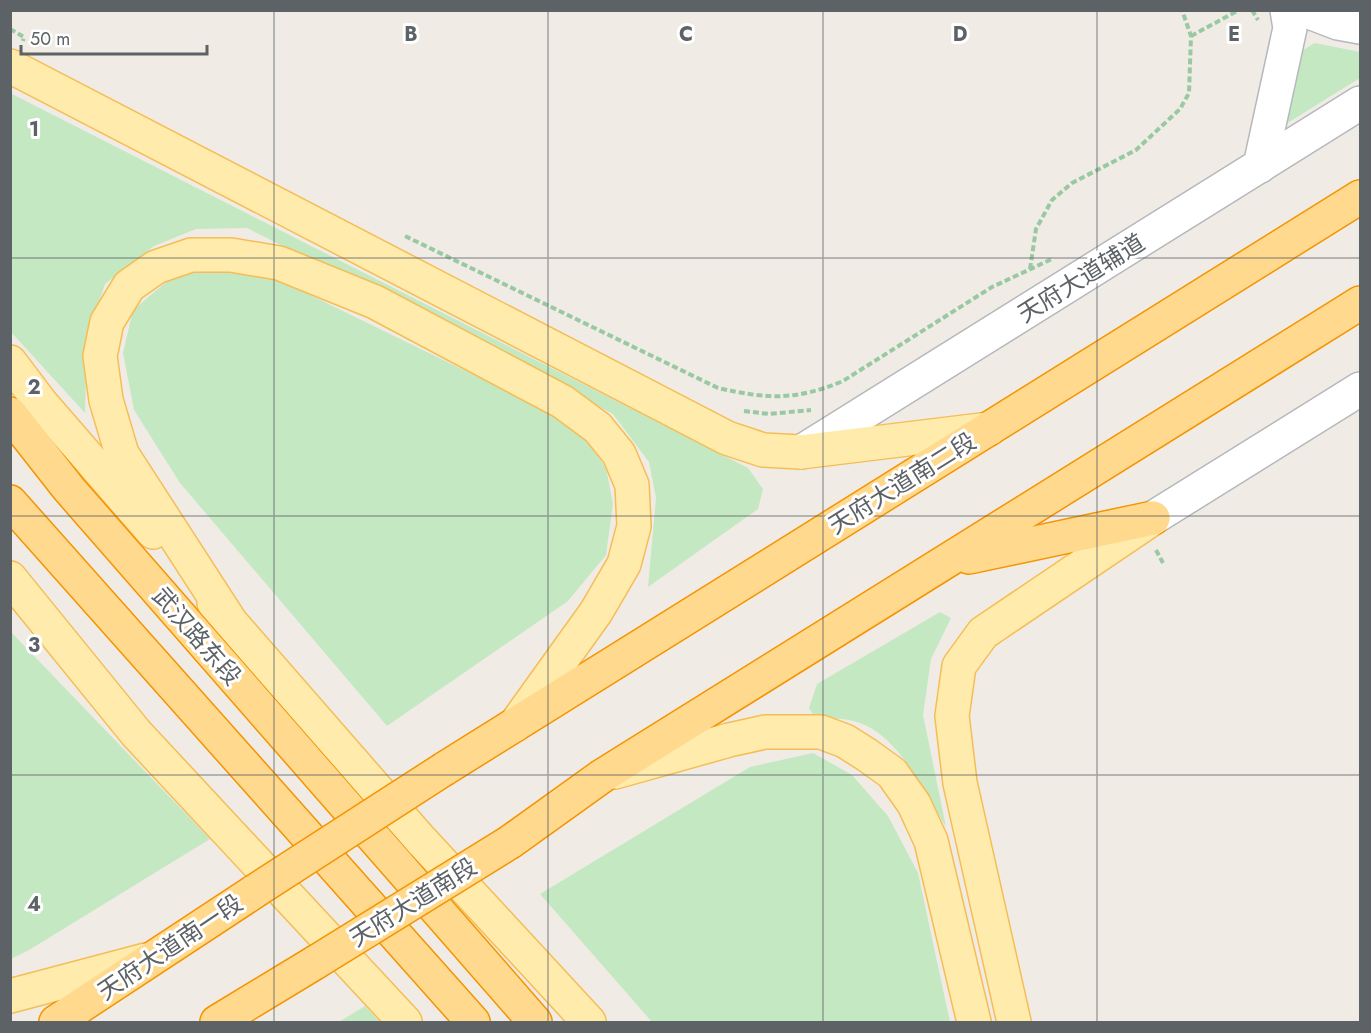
<svg xmlns="http://www.w3.org/2000/svg" width="1371" height="1033" font-family="Jost,'Noto Sans SC',sans-serif">
<rect width="100%" height="100%" fill="#f0ece5"/>
<!-- green -->
<g fill="#c4e8c1">
<path d="M1315 43 1360 52V78L1281 127 1298 53Z"/>
<path d="M10 93 748 468 763 489 758 509 648 587 656 498 649 462 613 414 247 228 196 229 154 246 105 284 87 337 85 413 11 332Z"/>
<path d="M210 266 267 274 519 397 581 433 606 468 613 504 606 555 568 601 387 726 180 483 134 410 123 353 133 310 171 278Z"/>
<path d="M940 612 951 618 931 659 923 715 946 827C925 792 898 734 857 722 845 718 828 718 815 717L809 708 817 684Z"/>
<path d="M11 632 210 839 29 950 11 959Z"/>
<path d="M813 753 852 775 888 816 918 873 950 1022H652L540 894 750 767Z"/>
<path d="M365 1006 380 1022H339Z"/>
</g>
<g fill="none" stroke-linecap="round" stroke-linejoin="round">
<defs>
<g id="minor">
<path d="M1304 10 1338 23 1360 27"/>
<path d="M1260 166 1290 28 1287 10"/>
<path d="M801 452 1360 103"/>
<path d="M1153 518 1360 389"/>
</g>
<g id="major">
<path d="M10 66 727 438 763 450 801 452 989 429"/>
<path d="M10 362 41 403 153 532"/>
<path d="M10 578 136 733 405 1022"/>
<path d="M214 603 420 839 589 1022"/>
<path d="M230 621 122 454 106 400 100 356 107 322 129 286 156 267 191 255H231L279 263 375 302 563 402 598 428 619 454 632 485 634 526 624 564 596 612 515 725"/>
<path d="M615 772 729 740 765 732H821L845 741 867 755 892 773 914 804 931 841 974 1022"/>
<path d="M10 996 146 960"/>
<path d="M1014 1022 960 783 952 716 959 666 983 633 1153 518"/>
</g>
<g id="highway">
<path d="M10 414 69 489 535 1022"/>
<path d="M10 502 473 1022"/>
<path d="M969 557 1153 518"/>
<path d="M444 769 1360 197"/>
<path d="M510 842 602 776 1360 303"/>
<path d="M56 1022 255 891"/>
<path d="M217 1022 316 962"/>
</g>
</defs>
<!-- minor casing -->
<use href="#minor" stroke="#b5b8bc" stroke-width="36"/>
<!-- major casing -->
<use href="#major" stroke="#f6bd57" stroke-width="36"/>
<!-- highway casing -->
<use href="#highway" stroke="#f59400" stroke-width="36"/>
<!-- path -->
<g stroke="#99c9a3" stroke-width="4" stroke-dasharray="6 3" stroke-linecap="butt">
<path d="M1252 10 1258 20"/>
<path d="M10 29 24 37 23 41"/>
<path d="M1191 36 1239 10"/>
<path d="M405 236 718 388C767 399 795 401 843 381L992 287 1052 259"/>
<path d="M1030 269 1036 229 1052 200 1072 183 1136 150 1180 109 1189 93 1191 36 1182 10"/>
<path d="M744 411 769 414 811 410"/>
<path d="M1156 550 1163 563"/>
</g>
<!-- minor -->
<use href="#minor" stroke="#fff" stroke-width="33"/>
<!-- major -->
<use href="#major" stroke="#ffebab" stroke-width="33"/>
<!-- highway -->
<use href="#highway" stroke="#ffd98d" stroke-width="33"/>
<defs>
<g id="highway-bridge">
<path d="M255 891 444 769"/>
<path d="M316 962 510 842"/>
</g>
</defs>
<!-- highway-bridge casing -->
<use href="#highway-bridge" stroke="#f59400" stroke-width="36" stroke-linecap="butt"/>
<!-- highway-bridge -->
<use href="#highway-bridge" stroke="#ffd98d" stroke-width="33"/>
</g>
<!-- grid -->
<path fill="none" stroke="#5d6266" stroke-width="1.5" stroke-opacity="0.55" d="M274 10V1022M548 10V1022M823 10V1022M1097 10V1022M10 258H1360M10 516H1360M10 775H1360"/>
<g text-anchor="middle" dominant-baseline="central" stroke-width="6" stroke-linejoin="round" paint-order="stroke">
<!-- street labels -->
<g font-size="24" fill="#5d6266" stroke="#fff">
<text transform="translate(1081 278) rotate(-32)">天府大道辅道</text>
<text transform="translate(902 483) rotate(-32)">天府大道南二段</text>
<text transform="translate(197 636) rotate(49)">武汉路东段</text>
<text transform="translate(413 902) rotate(-32)">天府大道南段</text>
<text transform="translate(170 947) rotate(-34)">天府大道南一段</text>
</g>
</g>
<g font-size="20" text-anchor="middle" font-weight="bold" fill="#5d6266" stroke="#fff" stroke-width="6" stroke-linejoin="round" paint-order="stroke">
<text x="411" y="41">B</text>
<text x="686" y="41">C</text>
<text x="960" y="41">D</text>
<text x="1234" y="41">E</text>
<text x="34" y="136">1</text>
<text x="34" y="394">2</text>
<text x="34" y="652">3</text>
<text x="34" y="911">4</text>
</g>
<!-- border -->
<rect width="1371" height="1033" fill="none" stroke="#5d6266" stroke-width="24"/>
<!-- scale -->
<path d="M21 45v9h186v-9" fill="none" stroke="#5d6266" stroke-width="3"/>
<text x="30" y="45" font-size="18" fill="#5d6266" stroke="#ffffff" stroke-width="4.5" paint-order="stroke">50 m</text>
</svg>
